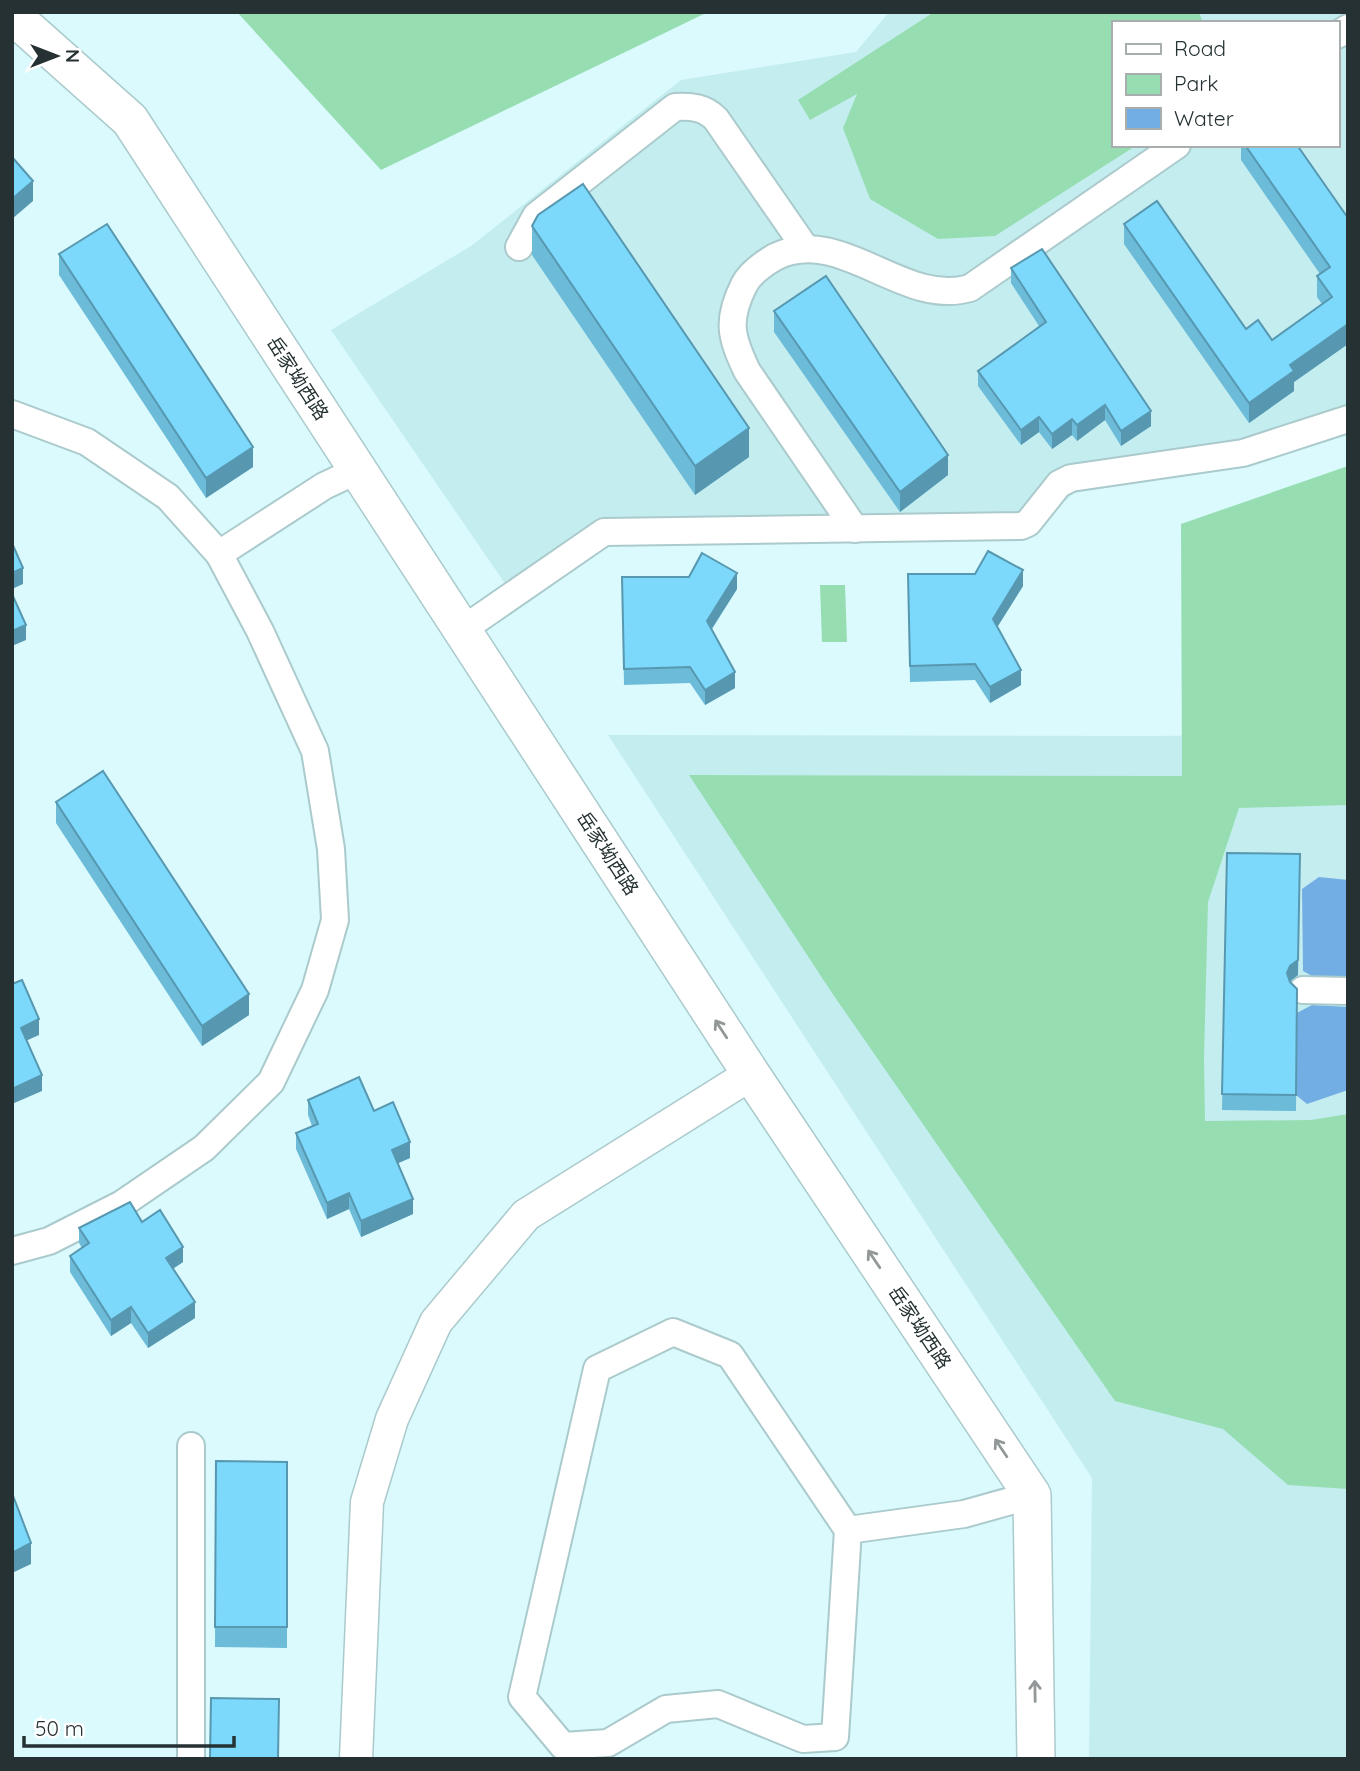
<svg xmlns="http://www.w3.org/2000/svg" width="1360" height="1771" font-family="Quicksand,'Noto Sans SC',sans-serif">
<rect width="100%" height="100%" fill="#dafafd"/>
<!-- built -->
<g fill="#c4edf0" fill-rule="evenodd">
<path d="M889 12H1348V429L1253 464 1074 493 1031 532 609 540 517 601 331 330 471 246 681 80 856 52ZM1113 23H1337V145H1113Z"/>
<path d="M1348 734V1759H1089L1092 1478 608 735 1149 736Z"/>
</g>
<!-- green -->
<g fill="#96deb2">
<path d="M237 12H708L381 170Z"/>
<path d="M934 12H1199L1203 23H1113V145H1137L995 236 938 239 870 199 843 128 857 94 810 120 798 100Z"/>
<path d="M1348 466V805L1239 808 1208 902 1204 1058 1205 1121 1311 1120 1348 1114V1489L1288 1485 1223 1429 1115 1401 832 993 689 775 1182 776 1181 524Z"/>
<path d="M820 585H845L847 642H822Z"/>
</g>
<!-- water -->
<g fill="#72aee4">
<path d="M1319 877 1348 880V977H1314L1303 971 1302 889Z"/>
<path d="M1312 1005 1348 1007V1090L1307 1104 1291 1091V1016Z"/>
</g>
<g fill="none" stroke-linecap="round" stroke-linejoin="round">
<defs>
<g id="minor">
<path d="M1337 35 1348 28"/>
<path d="M519 247 536 216 675 107C691 106 704 107 716 119L806 249"/>
<path d="M12 414 87 442 168 497 219 554"/>
<path d="M855 529 747 371C731 337 726 321 744 285 750 273 763 264 775 257 841 224 903 308 970 288L1177 145"/>
<path d="M462 630 604 532 1021 526 1028 523 1059 484 1071 478 1243 453 1348 419"/>
<path d="M1303 990 1348 991"/>
<path d="M12 1251 49 1241 122 1204 204 1148 271 1082 315 990 335 920 331 849 315 751 260 631 219 554 324 486 358 470"/>
<path d="M191 1446V1759"/>
<path d="M848 1530 835 1737 803 1739 718 1704 666 1709 608 1743 563 1746 522 1697 597 1369 673 1332 730 1355 848 1530 964 1514 1032 1495"/>
</g>
<path id="tertiary" d="M356 1759 367 1502 392 1419 436 1322 526 1215 751 1074"/>
<path id="secondary" d="M12 15 130 120 751 1074 1032 1495 1036 1759"/>
</defs>
<!-- minor casing -->
<use href="#minor" stroke="#abcacc" stroke-width="30"/>
<!-- tertiary casing -->
<use href="#tertiary" stroke="#abcacc" stroke-width="35"/>
<!-- secondary casing -->
<use href="#secondary" stroke="#abcacc" stroke-width="40"/>
<!-- minor -->
<use href="#minor" stroke="#fff" stroke-width="26"/>
<!-- tertiary -->
<use href="#tertiary" stroke="#fff" stroke-width="32"/>
<!-- secondary -->
<use href="#secondary" stroke="#fff" stroke-width="37"/>
</g>
<!-- wall -->
<g fill="#6bbbd9">
<path d="M1241 145H1297L1348 218V344L1294 382V391L1249 423 1124 244V224L1246 329 1272 340 1322 304 1317 297V276L1320 274 1241 160Z"/>
<path d="M532 226 749 457 695 495 532 255Z"/>
<path d="M59 254 253 467 206 498 59 275Z"/>
<path d="M1011 268 1151 426 1121 446 1105 420 1077 441 1072 435 1052 449 1039 432 1021 445 978 386V371L1039 326 1011 283Z"/>
<path d="M774 311 948 475 900 512 774 332Z"/>
<path d="M908 574 1023 586 997 627 1021 685 990 703 975 680 910 682Z"/>
<path d="M622 577 737 589 712 629 735 688 705 705 690 683 624 685Z"/>
<path d="M56 802 249 1015 202 1046 56 823Z"/>
<path d="M1227 853 1298 975 1290 982 1297 989 1296 1111 1222 1110Z"/>
<path d="M308 1100 374 1111 410 1158 397 1163 413 1214 361 1237 349 1209 327 1219 296 1149V1133L312 1126 308 1115Z"/>
<path d="M142 1222 183 1262 173 1269 195 1318 148 1348 131 1323 111 1336 70 1272V1256L82 1248 79 1243V1228Z"/>
<path d="M216 1461 287 1462V1648L215 1647Z"/>
</g>
<!-- shaded-wall -->
<g fill="#5798b0">
<path d="M33 181V201L12 219V199Z"/>
<path d="M1348 324V344L1294 382V391L1249 423V403L1290 365Z"/>
<path d="M1105 405V420L1077 441V425Z"/>
<path d="M1151 411V426L1121 446V431Z"/>
<path d="M1039 417V432L1021 445V430Z"/>
<path d="M1072 419V435L1052 449V434Z"/>
<path d="M749 428V457L695 495V466Z"/>
<path d="M253 447V467L206 498V478Z"/>
<path d="M948 455V475L900 512V492Z"/>
<path d="M23 568V584L12 589V573Z"/>
<path d="M1023 570V586L993 634V619Z"/>
<path d="M737 573V589L707 636V621Z"/>
<path d="M26 625V640L12 646V631Z"/>
<path d="M1021 670V685L990 703V687Z"/>
<path d="M735 672V688L705 705V690Z"/>
<path d="M1300 854 1298 975 1290 981 1287 989V973Z"/>
<path d="M249 994V1015L202 1046V1026Z"/>
<path d="M39 1019V1035L21 1043V1028Z"/>
<path d="M42 1075V1091L12 1104V1089Z"/>
<path d="M410 1142V1158L392 1166V1150Z"/>
<path d="M349 1193V1209L327 1219V1203Z"/>
<path d="M413 1199V1214L361 1237V1221Z"/>
<path d="M183 1247V1262L166 1273V1258Z"/>
<path d="M195 1302V1318L148 1348V1333Z"/>
<path d="M131 1307V1323L111 1336V1320Z"/>
<path d="M31 1543V1564L12 1573V1553Z"/>
</g>
<!-- building -->
<g fill="#7cd9fc" stroke="#5798b0" stroke-width="2">
<path d="M1245 145H1297L1348 218V324L1290 365 1294 371 1249 403 1124 224 1157 201 1246 329 1258 320 1272 340 1332 297 1317 276 1330 267Z"/>
<path d="M12 157 33 181 12 199Z"/>
<path d="M583 184 749 428 695 466 532 226 538 215Z"/>
<path d="M107 224 253 447 206 478 59 254Z"/>
<path d="M1042 249 1151 411 1121 431 1105 405 1077 425 1072 419 1052 434 1039 417 1021 430 978 371 1046 322 1011 268Z"/>
<path d="M826 276 948 455 900 492 774 311Z"/>
<path d="M12 543 23 568 12 573Z"/>
<path d="M988 551 1023 570 993 619 1021 670 990 687 975 664 910 666 908 574H975Z"/>
<path d="M702 553 737 573 707 621 735 672 705 690 690 667 624 669 622 577H689Z"/>
<path d="M12 594 26 625 12 631Z"/>
<path d="M103 771 249 994 202 1026 56 802Z"/>
<path d="M1227 853 1300 854 1298 960 1290 966 1287 973 1290 982 1297 989 1296 1095 1222 1094Z"/>
<path d="M22 980 39 1019 21 1028 42 1075 12 1089V984Z"/>
<path d="M359 1077 374 1111 393 1102 410 1142 392 1150 413 1199 361 1221 349 1193 327 1203 296 1133 318 1124 308 1100Z"/>
<path d="M130 1202 142 1222 160 1210 183 1247 166 1258 195 1302 148 1333 131 1307 111 1320 70 1256 89 1243 79 1228Z"/>
<path d="M216 1461 287 1462V1627H215Z"/>
<path d="M12 1493 31 1543 12 1553Z"/>
<path d="M211 1698 279 1699 278 1759H210Z"/>
</g>
<!-- one-way arrows -->
<defs><path id="oneway-shaft" d="M-6 0H5M1.5-3L5.5 0L1.5 3" fill="none" stroke-width="1.6" stroke-linecap="round" stroke-linejoin="round" transform="scale(1.75)"/></defs>
<g stroke="#929898">
<use href="#oneway-shaft" transform="translate(721 1029) rotate(-123)"/>
<use href="#oneway-shaft" transform="translate(874 1259) rotate(-124)"/>
<use href="#oneway-shaft" transform="translate(1001 1448) rotate(-124)"/>
<use href="#oneway-shaft" transform="translate(1035 1691) rotate(-91)"/>
</g>
<g text-anchor="middle" dominant-baseline="central" stroke-width="5" stroke-linejoin="round" paint-order="stroke">
<!-- street labels -->
<g font-size="19" fill="#253132" stroke="#fff">
<text transform="translate(298 378) rotate(57)">岳家坳西路</text>
<text transform="translate(608 853) rotate(57)">岳家坳西路</text>
<text transform="translate(920 1327) rotate(56)">岳家坳西路</text>
</g>
</g>
<!-- border -->
<rect width="1360" height="1771" fill="none" stroke="#253132" stroke-width="28"/>
<!-- legend -->
<rect x="1112" y="21" width="228" height="126" fill="#ffffff" stroke="#a8adad" stroke-width="2"/>
<rect x="1126" y="44" width="35" height="10" fill="#ffffff" stroke="#a8adad" stroke-width="2"/>
<text x="1174" y="56" font-size="21" fill="#253132">Road</text>
<rect x="1126" y="74" width="35" height="21" fill="#96deb2" stroke="#a8adad" stroke-width="2"/>
<text x="1174" y="91" font-size="21" fill="#253132">Park</text>
<rect x="1126" y="108" width="35" height="21" fill="#72aee4" stroke="#a8adad" stroke-width="2"/>
<text x="1174" y="126" font-size="21" fill="#253132">Water</text>
<!-- north arrow -->
<g transform="translate(56 56) rotate(90)" stroke="#ffffff" stroke-width="5" paint-order="stroke">
<path d="M0-5L12 26L0 18L-12 26Z" fill="#253132"/>
<text y="-10" font-size="19" font-weight="bold" text-anchor="middle" fill="#253132">N</text>
</g>
<!-- scale -->
<path d="M24 1736v10h210v-10" fill="none" stroke="#253132" stroke-width="3.5"/>
<text x="35" y="1736" font-size="21" fill="#253132" stroke="#ffffff" stroke-width="5" paint-order="stroke">50 m</text>
</svg>
